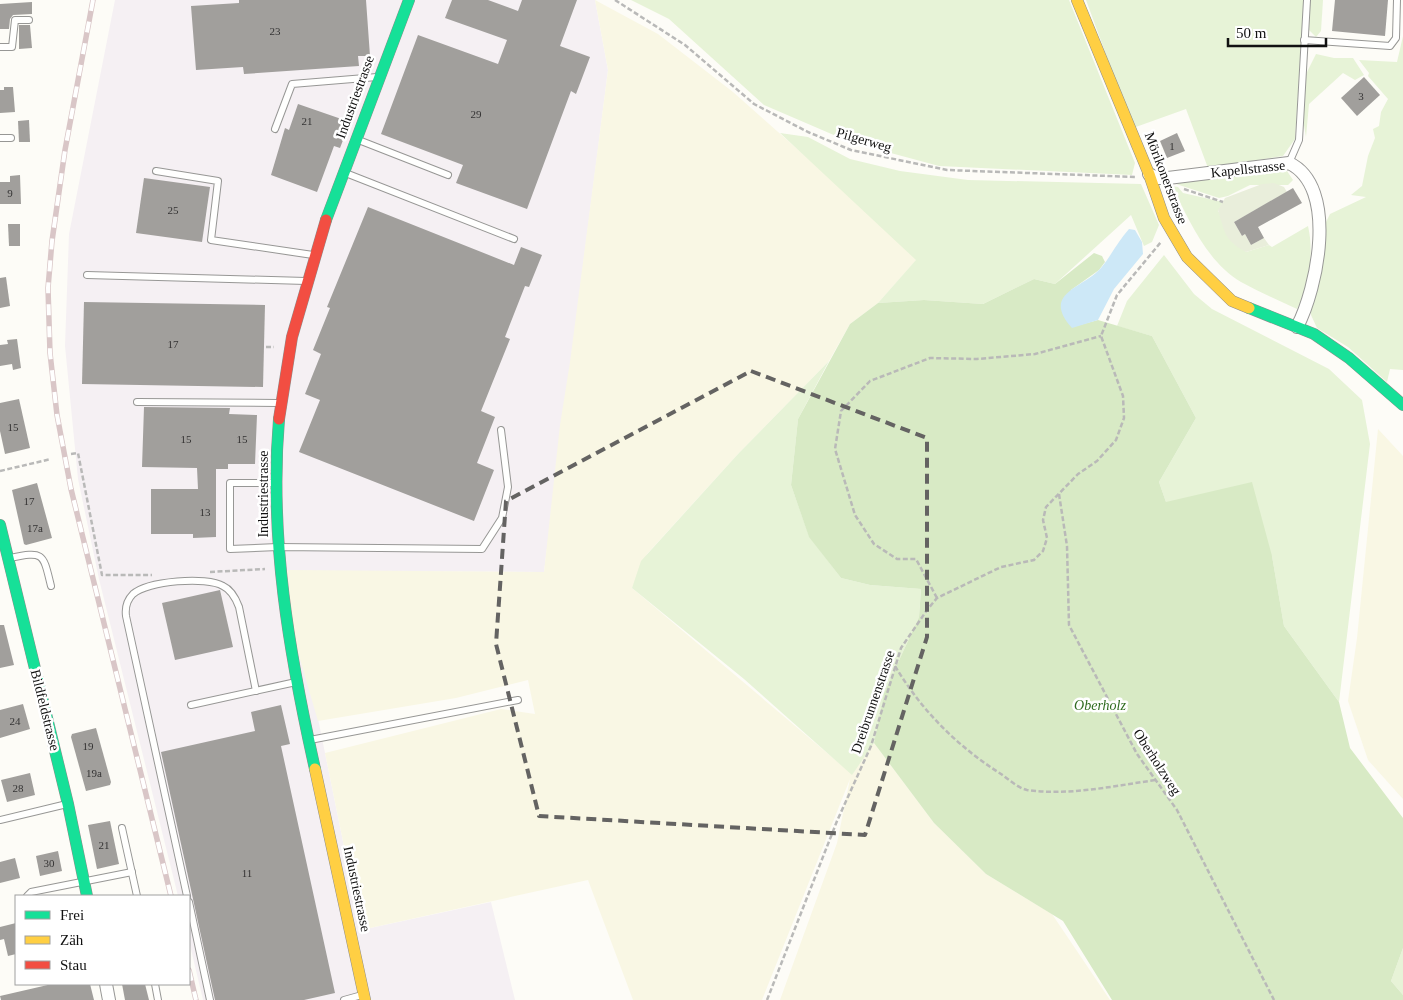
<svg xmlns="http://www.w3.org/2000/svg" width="1403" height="1000" font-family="Georgia,serif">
<rect width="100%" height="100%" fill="#fdfcf7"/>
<!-- industrial -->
<path fill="#f5f0f3" d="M115 0H595L608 70 544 572 288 571 361 930 491 902 515 1000H203L189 941V896H178L99 579 78 479 65 346 69 234Z"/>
<!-- farmland -->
<g fill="#f9f7e4">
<path d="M595 0 658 34 733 92 919 257 878 303 850 324 829 361 738 454 647 554 632 588 852 774 874 743 934 823 986 874 1052 914 1110 1000H780L837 843 850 779 762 1000H633L588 880 361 930 325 753 501 709 535 714 528 680 456 698 318 721 275 573 289 570 544 572 560 425 570 362 608 70Z"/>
<path d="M1378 429 1403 456V799L1368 760 1348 701 1357 638Z"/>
</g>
<!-- green -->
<g fill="#e7f3d7">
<path d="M631 0H1069L1135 163 1132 175 939 166 850 142 764 105 669 19Z"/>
<path d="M1086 0H1304L1295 139 1283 156 1208 168 1186 109 1133 128Z"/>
<path d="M1310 0H1323L1321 31 1316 37 1307 28Z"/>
<path d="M1403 36V370L1390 369 1387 382 1348 347 1317 328 1311 315V305L1322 230 1330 214 1366 197 1351 195 1362 186 1368 156 1375 138 1373 129 1379 126 1381 112 1388 99 1368 76 1369 73 1359 60 1397 62Z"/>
<path d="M1316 54 1334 58H1353L1364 75 1355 80 1343 73 1309 104 1306 137 1303 119 1305 76Z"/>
<path d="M780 133 808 137 850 159 900 171 968 180 1141 184 1159 225 1152 242 1144 246 1131 215 1055 284 1034 279 983 304 924 300 878 303 916 260Z"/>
<path d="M1269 169 1287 171 1293 180 1288 185H1250L1228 196 1219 198 1173 183Z"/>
<path d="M1172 186 1178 187 1183 193 1223 202 1218 211 1246 252 1269 245 1272 247 1308 226C1314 251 1310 287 1297 309 1278 300 1259 292 1241 282 1207 262 1189 220 1172 186Z"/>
<path d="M1164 255 1194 294 1212 309 1329 369 1362 400 1370 444 1339 702 1284 626 1272 556 1166 502 1159 482 1196 418 1152 336 1117 326 1127 301Z"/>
<path d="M829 361 798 419 791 485 809 536 841 578 870 585 921 589 919 617 884 693 874 743 852 775 744 679 632 588 641 561 738 454Z"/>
<path d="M1403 948V995L1391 981Z"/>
</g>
<!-- forest -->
<path fill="#d8eac5" d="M1094 253 1102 256 1105 262 1099 270 1071 290 1072 327 1098 320 1152 336 1196 418 1159 482 1166 502 1252 482 1272 556 1284 626 1339 702 1350 748 1403 818V948L1391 981 1403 995V1000H1112L1063 921 986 874 934 823 874 743 884 693 919 617 921 589 870 585 841 578 809 537 791 485 798 419 850 324 878 303 924 300 983 304 1034 279 1055 284Z"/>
<!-- cemetery -->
<path fill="#e9eedb" d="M1274 183 1284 187 1287 192 1234 222 1242 236 1245 234 1251 245 1264 238 1269 245 1246 252C1224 240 1225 233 1218 210L1225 198 1262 184Z"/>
<!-- water -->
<path fill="#cde8f7" d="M1129 229 1135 230 1142 242 1143 254 1114 289 1098 320 1072 328C1041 293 1082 289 1101 268 1111 256 1118 241 1129 229Z"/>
<!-- building -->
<g fill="#a19f9c">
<path d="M239 0H366L370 56H358L359 66 244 74 243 67 196 70 191 6 239 3Z"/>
<path d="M452 0H488L518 11 522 0H577L560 46 590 57 576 94 571 91 527 209 456 183 463 165 381 134 418 35 498 64 507 40 445 18Z"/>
<path d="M1335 0H1388L1385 36 1332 31Z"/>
<path d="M32 2V14L13 15 10 19 9 29H0V4Z"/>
<path d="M19 25H30L32 48 19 49Z"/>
<path d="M1364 77 1380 95 1357 116 1341 98Z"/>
<path d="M4 87H13L15 112 0 113V90H4Z"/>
<path d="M298 104 350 122 340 148 334 146 317 192 271 175 285 128 289 130Z"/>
<path d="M29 120 30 142H19L18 121Z"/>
<path d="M1177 133 1185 151 1167 158 1160 141Z"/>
<path d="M20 175 21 204H0V182H10V176Z"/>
<path d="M144 178 210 187 202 242 136 233Z"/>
<path d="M1293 188 1302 203 1258 227 1264 238 1251 245 1245 234 1242 236 1234 222Z"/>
<path d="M368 207 514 265 521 247 542 255 529 287 525 286 505 337 510 339 481 411 495 417 477 463 494 470 474 521 299 452 320 400 305 394 321 354 313 350 330 308 327 307Z"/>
<path d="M8 224H20V246H9Z"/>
<path d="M6 277 10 306 0 308V278Z"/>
<path d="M84 302 265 305 263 387 82 384Z"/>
<path d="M17 339 21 368 13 370 12 364 0 366V345L8 344 7 340Z"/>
<path d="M19 399 30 448 5 454 0 431V403Z"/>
<path d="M144 407 230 408 229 414 257 415 255 464H228V469H216V537L193 538V534H151V489H198L197 468 142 467Z"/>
<path d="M37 483 52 538 26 545 24 544 12 490Z"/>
<path d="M220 590 233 647 175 660 162 603Z"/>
<path d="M0 625H4L14 665 0 668Z"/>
<path d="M23 704 30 729 0 738V710Z"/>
<path d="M281 705 290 744 281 746 335 993 304 1000H215L161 752 255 731 251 712Z"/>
<path d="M96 728 111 782 110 785 86 791 71 737 72 734Z"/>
<path d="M30 773 35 795 7 802 1 780Z"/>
<path d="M110 821 119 864 97 869 88 825Z"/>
<path d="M58 851 62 871 40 876 36 856Z"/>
<path d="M15 858 20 878 0 883V862Z"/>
<path d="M16 923V954L8 956 4 939 0 940V927Z"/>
<path d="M52 984H90L94 1000H1L0 996Z"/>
<path d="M122 984H145L149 1000H125Z"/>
</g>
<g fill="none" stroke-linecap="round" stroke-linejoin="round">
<defs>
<g id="lane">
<path d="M1304 40 1390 46 1396 38 1397 0"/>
<path d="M0 47H12L15 20H29"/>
<path d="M275 129 292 84 377 77"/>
<path d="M0 138H11"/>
<path d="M356 139 448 175"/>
<path d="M1289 163 1299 140 1307 0"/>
<path d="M156 171 218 181 211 240 313 255"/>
<path d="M343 172 514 239"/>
<path d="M87 275 306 281"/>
<path d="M137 402 278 403"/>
<path d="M275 483H230V549L278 547 482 549 502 518 508 487 501 430"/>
<path d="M10 558C44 551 43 553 51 586"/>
<path d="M191 705 296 682"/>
<path d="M310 740 518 700"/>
<path d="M0 820 67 804"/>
<path d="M122 828 137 896"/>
<path d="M27 896 31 892 132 872"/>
<path d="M187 896 126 616C125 608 127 600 133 594 147 581 207 576 223 586 232 590 236 599 239 607L256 691"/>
<path d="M189 902 210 1000"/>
<path d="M155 984 158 1000"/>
<path d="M344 1000 362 995"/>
</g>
<g id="street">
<path d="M1149 174 1157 178H1168L1289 163C1339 187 1317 289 1297 327"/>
<path d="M106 984 109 1000"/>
</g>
<g id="fast">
<path d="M326 220 409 0"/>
<path d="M1249 308 1314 334 1349 358 1403 405"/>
<path d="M279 419C269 537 289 653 315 769"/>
<path d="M0 525 68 804 87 896"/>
</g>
<g id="slow">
<path d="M1077 0 1149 174 1164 218 1187 257 1232 301 1249 308"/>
<path d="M315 769 365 1000"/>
</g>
<path id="jam" d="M279 419 292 337 326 220"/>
</defs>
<!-- lane casing -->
<use href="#lane" stroke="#979795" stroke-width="8"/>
<!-- street casing -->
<use href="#street" stroke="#979795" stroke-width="14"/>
<!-- fast casing -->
<use href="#fast" stroke="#8e8d8b" stroke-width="12"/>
<!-- slow casing -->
<use href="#slow" stroke="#8e8d8b" stroke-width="12"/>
<!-- jam casing -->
<use href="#jam" stroke="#8e8d8b" stroke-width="12"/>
<!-- path -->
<g stroke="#b9b9b8" stroke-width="2.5" stroke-dasharray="5 2.5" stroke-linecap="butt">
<path d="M615 0 685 45 754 104 808 132 851 150 947 170 1136 177"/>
<path d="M1184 189 1223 202"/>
<path d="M266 347H274"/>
<path d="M71 454 78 453 102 575H152"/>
<path d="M0 471 51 459"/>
<path d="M1059 494 1067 546 1069 625 1137 754 1177 810 1274 1000"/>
<path d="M210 572 265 569"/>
<path d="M937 598 916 559H897L874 544 855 515 835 449 841 411 870 381 930 358 977 359 1035 354 1101 336"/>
<path d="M895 666C922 711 957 746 1001 774 1008 779 1018 788 1027 790 1069 796 1113 786 1156 780"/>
<path d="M767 1000 837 821 871 746 901 648 927 610 937 598 1001 567 1034 560 1043 551 1047 538 1043 520 1046 507 1078 474 1097 461 1116 440 1124 418 1123 396 1101 336 1117 295 1161 242"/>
</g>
<!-- lane -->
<use href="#lane" stroke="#fffffe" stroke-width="6"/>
<!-- street -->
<use href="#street" stroke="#fffffe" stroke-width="12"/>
<!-- fast -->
<use href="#fast" stroke="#16e098" stroke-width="11"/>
<!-- slow -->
<use href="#slow" stroke="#ffcf43" stroke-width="11"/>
<!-- jam -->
<use href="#jam" stroke="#f24e42" stroke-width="11"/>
<defs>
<g id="rail">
<path d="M93 0 65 150 52 241 48 288 50 353 57 415 71 489 171 896"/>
<path d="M189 970 196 1000"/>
</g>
</defs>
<!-- rail casing -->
<use href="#rail" stroke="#d9c6c7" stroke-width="5.5"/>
<!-- rail -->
<use href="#rail" stroke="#fff" stroke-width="4" stroke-dasharray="11" stroke-linecap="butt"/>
</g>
<!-- marked area -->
<path fill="none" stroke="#646362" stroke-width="4" stroke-dasharray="10 6" stroke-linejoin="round" d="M751 371 927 438V637L865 835 539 816 496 644 506 501Z"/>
<g text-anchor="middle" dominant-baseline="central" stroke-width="5" stroke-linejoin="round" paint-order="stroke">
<!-- number labels -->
<g font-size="11" fill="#353434">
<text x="275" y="31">23</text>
<text x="1361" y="96">3</text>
<text x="476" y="114">29</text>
<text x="307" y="121">21</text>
<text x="1172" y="146">1</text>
<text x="10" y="193">9</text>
<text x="173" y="210">25</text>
<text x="173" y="344">17</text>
<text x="13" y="427">15</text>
<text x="186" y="439">15</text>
<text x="242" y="439">15</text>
<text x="29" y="501">17</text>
<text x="205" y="512">13</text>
<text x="35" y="528">17a</text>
<text x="15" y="721">24</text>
<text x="88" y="746">19</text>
<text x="94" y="773">19a</text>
<text x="18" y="788">28</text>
<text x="104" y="845">21</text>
<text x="49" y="863">30</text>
<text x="247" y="873">11</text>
</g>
<!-- street labels -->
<g font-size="14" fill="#111" stroke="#fff">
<text transform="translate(355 97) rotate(-70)">Industriestrasse</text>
<text transform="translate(864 140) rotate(16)">Pilgerweg</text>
<text transform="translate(1248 169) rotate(-6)">Kapellstrasse</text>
<text transform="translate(1166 178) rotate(69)">Mörikonerstrasse</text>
<text transform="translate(263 494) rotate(-90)">Industriestrasse</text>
<text transform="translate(873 702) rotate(-71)">Dreibrunnenstrasse</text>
<text transform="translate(45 710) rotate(76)">Bildfeldstrasse</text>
<text transform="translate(1157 762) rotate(57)">Oberholzweg</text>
<text transform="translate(357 889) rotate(78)">Industriestrasse</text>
</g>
<!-- park labels -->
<g font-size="14" font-style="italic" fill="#2f6b1f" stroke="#fff">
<text x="1100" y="705">Oberholz</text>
</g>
</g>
<!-- legend -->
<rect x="15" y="895" width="175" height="90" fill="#ffffff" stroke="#a0a0a0"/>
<rect x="25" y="911" width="25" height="8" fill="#16e098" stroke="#a0a0a0"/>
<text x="60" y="920" font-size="15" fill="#111111">Frei</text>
<rect x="25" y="936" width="25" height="8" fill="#ffcf43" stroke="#a0a0a0"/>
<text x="60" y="945" font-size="15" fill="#111111">Zäh</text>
<rect x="25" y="961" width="25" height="8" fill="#f24e42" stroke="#a0a0a0"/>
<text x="60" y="970" font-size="15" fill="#111111">Stau</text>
<!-- scale -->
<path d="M1228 38v8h98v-8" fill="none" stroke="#111111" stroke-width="2.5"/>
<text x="1236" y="38" font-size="15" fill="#111111" stroke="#ffffff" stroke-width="4" paint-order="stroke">50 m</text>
</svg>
